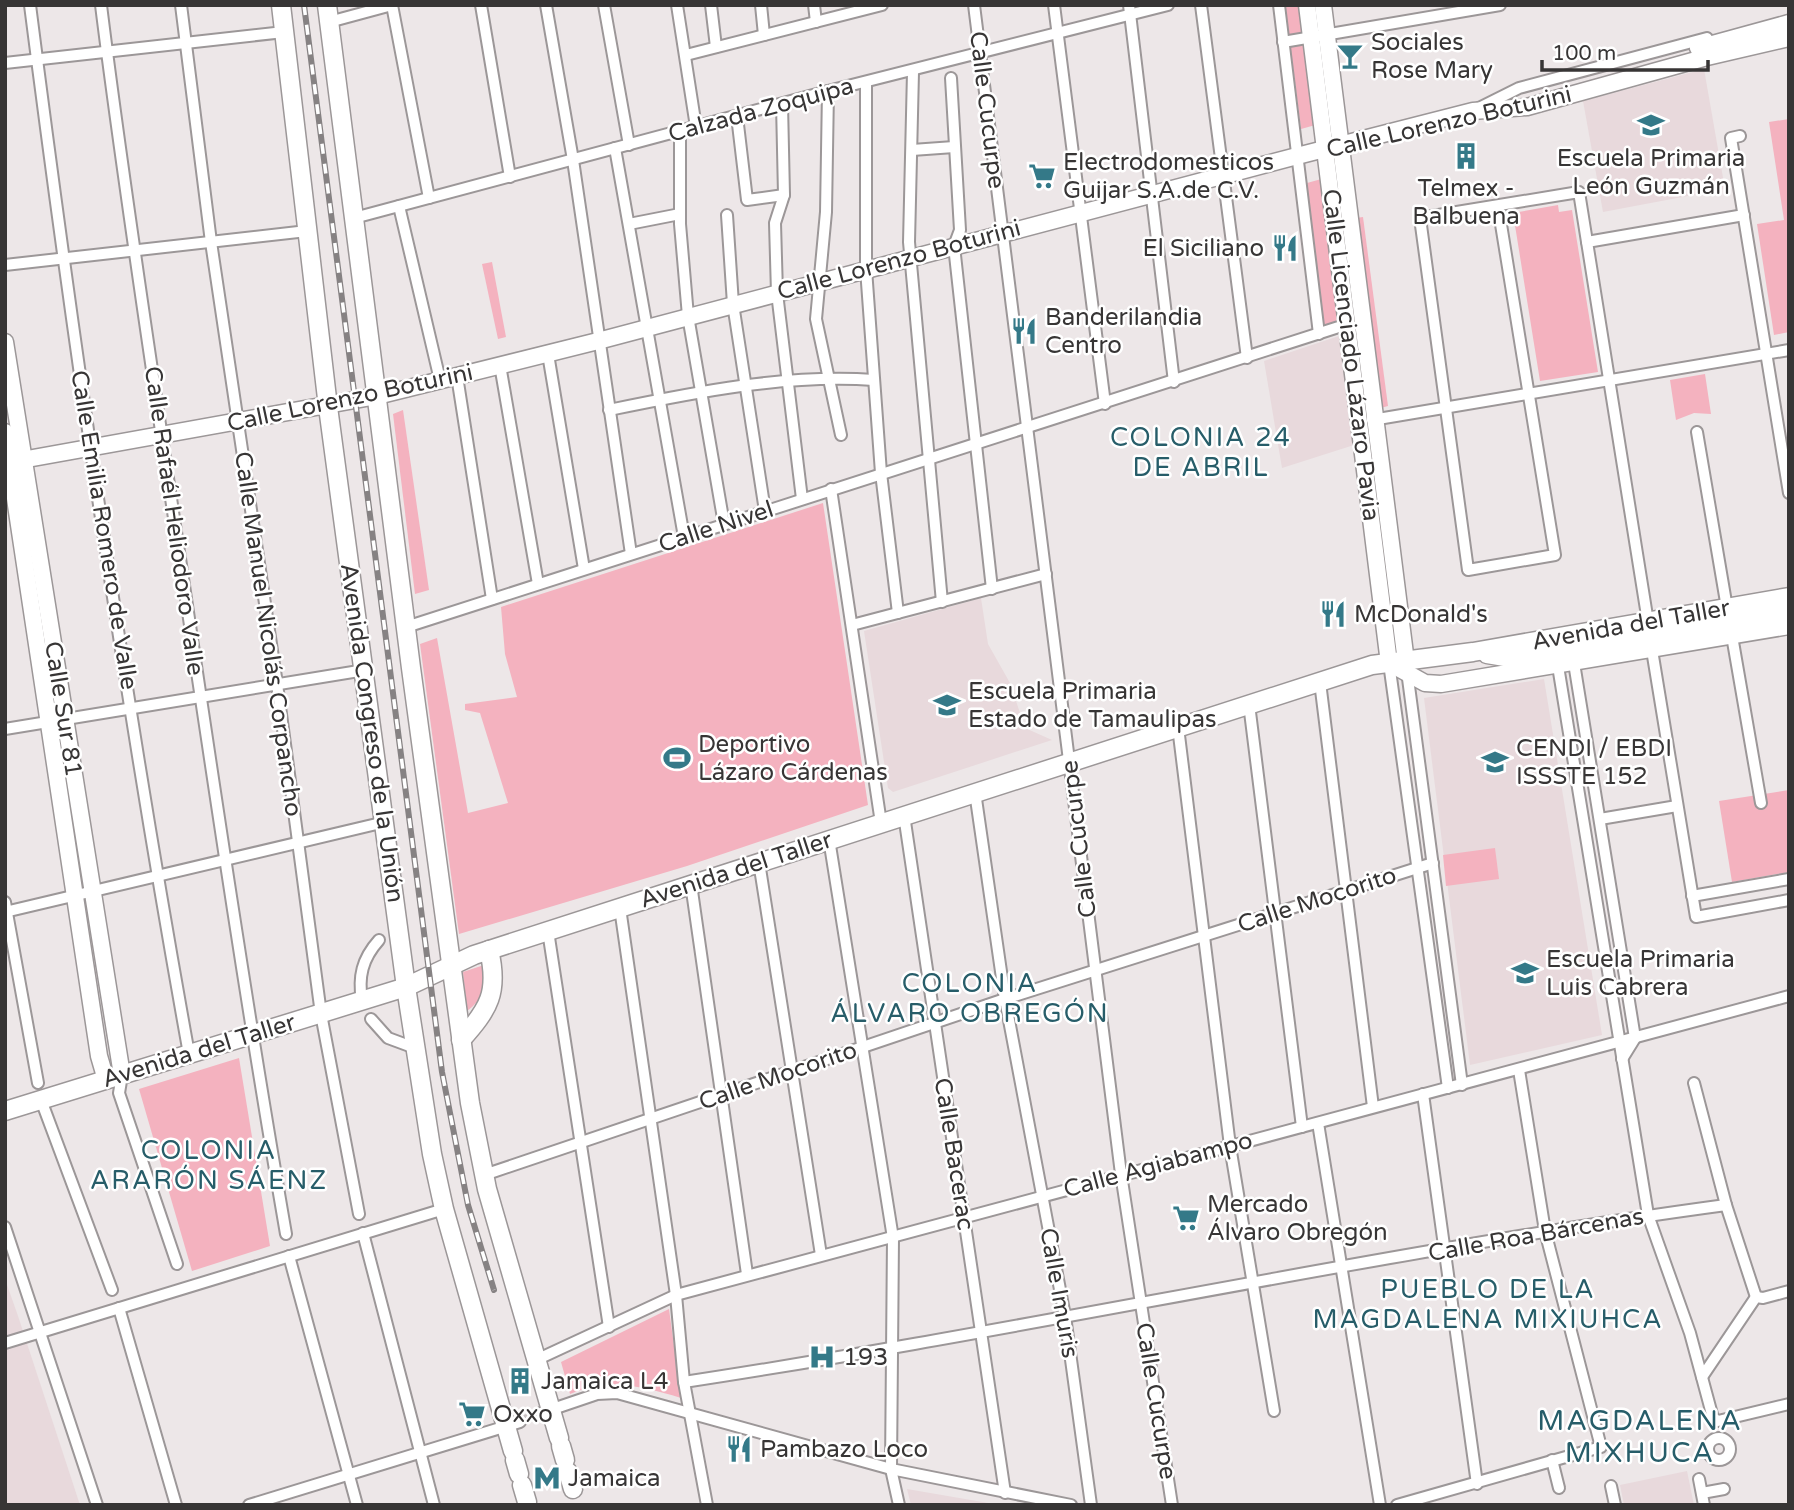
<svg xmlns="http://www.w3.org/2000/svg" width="1794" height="1510" font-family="'Varela Round',sans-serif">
<rect width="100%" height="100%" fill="#ede7e8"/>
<!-- built -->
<g fill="#e8d9dc">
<path d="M1704 69 1725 189 1603 212 1583 101Z"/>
<path d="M1339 336 1354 445 1282 468 1264 361Z"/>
<path d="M981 598 988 644 1010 683 1025 728 1052 740 893 792 888 788 864 631Z"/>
<path d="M1544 679 1602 1035 1470 1065 1424 698Z"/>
<path d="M5 1279 18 1316 80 1505H5Z"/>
<path d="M1687 1471 1694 1505H1624L1620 1485Z"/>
<path d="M907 1489 1000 1505H911Z"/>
</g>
<!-- green -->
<g fill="#f4b2bf">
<path d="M1285 5H1303L1319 124 1301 129Z"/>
<path d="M1789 119V332L1774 335 1757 224 1784 220 1769 122Z"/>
<path d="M1325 178 1342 321 1324 327 1307 183Z"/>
<path d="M1558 205 1559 212 1572 210 1598 372 1540 381 1513 213Z"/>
<path d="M1363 217 1388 406 1377 409 1356 218Z"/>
<path d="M492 262 506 337 498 339 482 264Z"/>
<path d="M1705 374 1711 414 1694 413 1676 420 1670 380Z"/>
<path d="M403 410 429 590 415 594 393 414Z"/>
<path d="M823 503 868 805 687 866 459 934 420 644 437 638 468 813 508 803 480 713 465 710V704L517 697 505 654 501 607Z"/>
<path d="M1789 790V872L1732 882 1719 801Z"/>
<path d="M1495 848 1499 879 1446 886 1443 855Z"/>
<path d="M487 964C485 982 484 1000 467 1011L463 972Z"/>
<path d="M239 1058 270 1246 192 1271 139 1089Z"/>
<path d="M669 1309 681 1398C642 1386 609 1378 570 1394L561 1362Z"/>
</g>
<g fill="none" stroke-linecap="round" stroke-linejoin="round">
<!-- street-tunnel -->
<path stroke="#c9c3c4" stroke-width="10" stroke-dasharray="10 5" stroke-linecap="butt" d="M520 1422 541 1413"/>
<defs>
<g id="street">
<path d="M30 5C75 356 126 706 189 1054"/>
<path d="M101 5C119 150 141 294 162 438 202 704 240 969 286 1234"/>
<path d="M181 5 211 242 277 684 321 1014 359 1214"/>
<path d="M392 5 429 198"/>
<path d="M481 5 510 177"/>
<path d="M546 5 573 160 631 554"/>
<path d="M604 5 629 145"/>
<path d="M677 5 696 127"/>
<path d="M711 5 716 47"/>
<path d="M761 5 764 35"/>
<path d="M814 5 816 22"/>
<path d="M974 5 1121 1174 1172 1505"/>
<path d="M1054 5 1105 404"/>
<path d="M1129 5 1174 382"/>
<path d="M1201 5 1247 358"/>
<path d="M1279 5 1319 334"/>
<path d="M329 22 392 5"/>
<path d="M1283 42 1500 5"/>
<path d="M686 55 882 5"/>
<path d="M5 63 284 32"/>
<path d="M913 72 909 242 942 602"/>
<path d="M951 78 960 230 954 246 992 589"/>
<path d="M866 83V269L881 473 898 613"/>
<path d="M828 91 826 212 816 319 841 435"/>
<path d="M782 104 784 195 775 223 777 293 802 499"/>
<path d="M1479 108 1519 88 1707 38"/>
<path d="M737 116 747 200 784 195"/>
<path d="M680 131V224L688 316 724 524"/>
<path d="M1740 136 1731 138 1789 493"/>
<path d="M615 148 684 537"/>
<path d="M912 150 954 147"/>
<path d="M399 206 440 380"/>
<path d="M1498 206 1555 555 1468 570 1420 218 1579 192 1648 622"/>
<path d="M727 215 733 304 765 511"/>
<path d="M354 218 828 91 1168 5"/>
<path d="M629 224 680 214"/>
<path d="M1587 242 1744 215"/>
<path d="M5 265 307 231"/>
<path d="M548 354 584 569"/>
<path d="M500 365 538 584"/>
<path d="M457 376 492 599"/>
<path d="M609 410C696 392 785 374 874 380"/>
<path d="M1372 420 1789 350"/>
<path d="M1697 432 1727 608"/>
<path d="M831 489 881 823"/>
<path d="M852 625 1046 574"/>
<path d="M406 627 1348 324"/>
<path d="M1732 636 1761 803"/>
<path d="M1652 650 1696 917 1789 900"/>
<path d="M1389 663 1448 1088"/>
<path d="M1574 663 1635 1038 1622 1059"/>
<path d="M1558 666 1648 1215 1690 1333 1713 1418 1718 1421 1789 1404"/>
<path d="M1407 671 1462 1085"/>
<path d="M1320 682 1373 1107"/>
<path d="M1249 704 1302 1127"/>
<path d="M1178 727 1230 1146 1274 1411"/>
<path d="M5 729 365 670"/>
<path d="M975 792 1005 999 1065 1316 1091 1505"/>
<path d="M904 815 1005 1493"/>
<path d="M1600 819 1677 806"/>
<path d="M829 839 893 1238 891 1469 899 1505"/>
<path d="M759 862 821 1255"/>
<path d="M691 884 747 1274"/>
<path d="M1692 896 1789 879"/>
<path d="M5 902 38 1083"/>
<path d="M620 908 676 1295 684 1382 707 1505"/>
<path d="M5 912 385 822"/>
<path d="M548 931 609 1327"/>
<path d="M362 1001C358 977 362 959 379 940"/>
<path d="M371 1019 388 1038 415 1048"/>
<path d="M122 1075 119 1093 177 1264"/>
<path d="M1694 1083 1726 1205 1756 1297"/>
<path d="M1423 1094 1477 1484"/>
<path d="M41 1100 112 1290"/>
<path d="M1318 1123 1380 1505"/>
<path d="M484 1175 1005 999 1433 863"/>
<path d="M5 1227 97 1505"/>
<path d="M363 1233 434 1505"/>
<path d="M289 1256 357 1505"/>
<path d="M119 1308 176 1505"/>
<path d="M5 1343 444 1209"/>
<path d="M536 1360 676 1295 1789 996"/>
<path d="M1702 1377 1756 1297 1763 1298 1789 1291"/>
<path d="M684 1382C1032 1329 1377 1252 1726 1205"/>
<path d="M541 1413 597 1394 617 1393 891 1469 1071 1505"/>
<circle cx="1719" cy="1449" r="11"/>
<path d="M1552 1460 1559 1488"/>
<path d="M1699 1479 1704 1505"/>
<path d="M1611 1486 1615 1505"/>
<path d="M1702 1493 1724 1489"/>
<path d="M249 1505 520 1422"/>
<path d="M1397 1505 1601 1447 1545 1231 1519 1070"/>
</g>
<g id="secondary">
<path d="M1307 5 1389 663 1425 683 1441 684 1789 626"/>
<path d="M1323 5 1406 662"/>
<path d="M1698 48 1789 23"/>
<path d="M5 342 122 1075"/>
<path d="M5 432 99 1056 106 1080"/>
<path d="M5 463 377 396 598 341 1297 156 1473 111 1527 107 1707 57 1789 38"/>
</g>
<g id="primary">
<path d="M281 5 328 407 406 987 432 1154 444 1209 513 1451"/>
<path d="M327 5 411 668 470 1103 487 1189 559 1438"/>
<path d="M1487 654 1517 659 1789 612"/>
<path d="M461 1040C489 1009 499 992 489 950"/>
<path d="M5 1111 406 987 474 955 1372 665 1473 652 1789 597"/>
<path d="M561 1446 565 1460"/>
<path d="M515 1460 519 1474"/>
<path d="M568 1472 573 1489"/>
<path d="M522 1485 527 1502"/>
</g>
</defs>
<!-- street casing -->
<use href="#street" stroke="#9c9798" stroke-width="14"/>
<!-- secondary casing -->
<use href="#secondary" stroke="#9c9798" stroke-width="19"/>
<!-- primary casing -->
<use href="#primary" stroke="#9c9798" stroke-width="21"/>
<!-- street -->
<use href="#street" stroke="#fff" stroke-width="10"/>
<!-- secondary -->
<use href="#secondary" stroke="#fff" stroke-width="16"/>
<!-- primary -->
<use href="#primary" stroke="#fff" stroke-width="18"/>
<defs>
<path id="rail" d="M304 5 442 1072 468 1205 494 1290"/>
</defs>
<!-- rail casing -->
<use href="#rail" stroke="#868283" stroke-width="6"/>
<!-- rail -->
<use href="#rail" stroke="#fff" stroke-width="3.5" stroke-dasharray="10" stroke-linecap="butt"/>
</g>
<!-- icons -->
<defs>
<symbol id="bar-bare" viewBox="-9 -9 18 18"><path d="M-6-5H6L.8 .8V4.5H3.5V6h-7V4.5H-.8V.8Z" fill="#347988" stroke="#fff" stroke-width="2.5" paint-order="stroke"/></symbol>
<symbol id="school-bare" viewBox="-9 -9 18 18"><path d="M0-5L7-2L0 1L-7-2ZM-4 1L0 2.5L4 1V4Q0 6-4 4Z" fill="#347988" stroke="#fff" stroke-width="2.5" paint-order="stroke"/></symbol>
<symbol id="building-bare" viewBox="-9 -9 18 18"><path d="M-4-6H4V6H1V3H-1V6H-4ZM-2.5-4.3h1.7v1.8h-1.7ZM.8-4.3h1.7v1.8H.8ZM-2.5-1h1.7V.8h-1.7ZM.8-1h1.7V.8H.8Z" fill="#347988" stroke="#fff" stroke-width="2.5" paint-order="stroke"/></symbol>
<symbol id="supermarket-bare" viewBox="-9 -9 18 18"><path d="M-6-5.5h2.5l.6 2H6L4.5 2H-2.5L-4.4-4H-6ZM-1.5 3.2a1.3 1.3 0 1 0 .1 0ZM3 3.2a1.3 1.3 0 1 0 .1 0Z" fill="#347988" stroke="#fff" stroke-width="2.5" paint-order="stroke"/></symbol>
<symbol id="restaurant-bare" viewBox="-9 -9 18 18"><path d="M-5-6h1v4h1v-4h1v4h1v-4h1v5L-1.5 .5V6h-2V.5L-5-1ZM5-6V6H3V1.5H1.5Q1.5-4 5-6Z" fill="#347988" stroke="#fff" stroke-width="2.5" paint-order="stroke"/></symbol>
<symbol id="stadium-bare" viewBox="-9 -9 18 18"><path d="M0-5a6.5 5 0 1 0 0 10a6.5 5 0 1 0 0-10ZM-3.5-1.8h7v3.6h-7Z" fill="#347988" stroke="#fff" stroke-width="2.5" paint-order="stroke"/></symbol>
<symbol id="hospital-bare" viewBox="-9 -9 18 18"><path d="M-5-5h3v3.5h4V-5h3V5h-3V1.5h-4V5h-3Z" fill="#347988" stroke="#fff" stroke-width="2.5" paint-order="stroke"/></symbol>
<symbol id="metro-bare" viewBox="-9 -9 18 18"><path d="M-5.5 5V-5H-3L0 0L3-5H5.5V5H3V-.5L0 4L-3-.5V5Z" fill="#347988" stroke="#fff" stroke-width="2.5" paint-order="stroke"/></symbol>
</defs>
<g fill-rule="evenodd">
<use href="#bar-bare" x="1331" y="37" width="38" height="38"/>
<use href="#school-bare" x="1632" y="106" width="38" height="38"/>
<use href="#building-bare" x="1447" y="137" width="38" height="38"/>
<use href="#supermarket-bare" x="1023" y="157" width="38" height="38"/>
<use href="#restaurant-bare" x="1266" y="229" width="38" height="38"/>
<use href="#restaurant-bare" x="1005" y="312" width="38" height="38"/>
<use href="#restaurant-bare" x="1314" y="595" width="38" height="38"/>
<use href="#school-bare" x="928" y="686" width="38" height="38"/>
<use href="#stadium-bare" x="658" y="739" width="38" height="38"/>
<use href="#school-bare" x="1476" y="743" width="38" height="38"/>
<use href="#school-bare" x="1506" y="954" width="38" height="38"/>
<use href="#supermarket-bare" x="1167" y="1199" width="38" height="38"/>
<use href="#hospital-bare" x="803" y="1338" width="38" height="38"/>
<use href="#building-bare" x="501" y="1362" width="38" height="38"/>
<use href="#supermarket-bare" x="453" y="1395" width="38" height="38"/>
<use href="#restaurant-bare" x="720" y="1430" width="38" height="38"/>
<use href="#metro-bare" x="528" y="1459" width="38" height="38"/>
</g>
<g text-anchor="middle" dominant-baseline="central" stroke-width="5" stroke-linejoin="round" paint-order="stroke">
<!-- poi labels -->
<g font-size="24" fill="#373535" stroke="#fff" text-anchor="start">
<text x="1371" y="42">Sociales<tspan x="1371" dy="28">Rose Mary</tspan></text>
<text x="1651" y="158" text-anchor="middle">Escuela Primaria<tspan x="1651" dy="28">León Guzmán</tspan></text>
<text x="1063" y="162">Electrodomesticos<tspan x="1063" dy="28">Guijar S.A.de C.V.</tspan></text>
<text x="1466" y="188" text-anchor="middle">Telmex -<tspan x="1466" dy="28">Balbuena</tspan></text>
<text x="1264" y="248" text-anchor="end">El Siciliano</text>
<text x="1045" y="317">Banderilandia<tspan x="1045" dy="28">Centro</tspan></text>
<text x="1354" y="614">McDonald's</text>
<text x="968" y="691">Escuela Primaria<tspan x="968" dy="28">Estado de Tamaulipas</tspan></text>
<text x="698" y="744">Deportivo<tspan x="698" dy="28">Lázaro Cárdenas</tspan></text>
<text x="1516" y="748">CENDI / EBDI<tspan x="1516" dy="28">ISSSTE 152</tspan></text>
<text x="1546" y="959">Escuela Primaria<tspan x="1546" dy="28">Luis Cabrera</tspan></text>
<text x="1207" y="1204">Mercado<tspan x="1207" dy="28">Álvaro Obregón</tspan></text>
<text x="843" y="1357">193</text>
<text x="541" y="1381">Jamaica L4</text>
<text x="493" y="1414">Oxxo</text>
<text x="760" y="1449">Pambazo Loco</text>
<text x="568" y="1478">Jamaica</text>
</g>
<!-- street labels -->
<g font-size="24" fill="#373535" stroke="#fff">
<text transform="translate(761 110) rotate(-15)">Calzada Zoquipa</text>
<text transform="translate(987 110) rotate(83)">Calle Cucurpe</text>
<text transform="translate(1449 122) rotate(-13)">Calle Lorenzo Boturini</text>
<text transform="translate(899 260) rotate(-15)">Calle Lorenzo Boturini</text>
<text transform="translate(1351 355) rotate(83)">Calle Licenciado Lázaro Pavia</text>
<text transform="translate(350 398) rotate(-12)">Calle Lorenzo Boturini</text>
<text transform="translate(174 521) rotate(82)">Calle Rafaél Heliodoro Valle</text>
<text transform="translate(716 527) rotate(-18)">Calle Nivel</text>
<text transform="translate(104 530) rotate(81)">Calle Emilia Romero de Valle</text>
<text transform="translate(1631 625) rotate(-10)">Avenida del Taller</text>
<text transform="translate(268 634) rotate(82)">Calle Manuel Nicolás Corpancho</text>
<text transform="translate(63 709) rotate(81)">Calle Sur 81</text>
<text transform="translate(372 733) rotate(82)">Avenida Congreso de la Unión</text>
<text transform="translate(1079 839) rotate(-97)">Calle Cucurpe</text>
<text transform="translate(736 870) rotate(-18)">Avenida del Taller</text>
<text transform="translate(1317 900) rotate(-18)">Calle Mocorito</text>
<text transform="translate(199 1051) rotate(-17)">Avenida del Taller</text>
<text transform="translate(778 1076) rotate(-19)">Calle Mocorito</text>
<text transform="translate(954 1154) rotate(81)">Calle Bacerac</text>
<text transform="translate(1158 1165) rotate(-15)">Calle Agiabampo</text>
<text transform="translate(1536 1235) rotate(-10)">Calle Roa Bárcenas</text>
<text transform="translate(1059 1293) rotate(80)">Calle Imuris</text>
<text transform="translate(1156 1401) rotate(81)">Calle Cucurpe</text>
</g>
<!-- neighbourhood labels -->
<g font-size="26" letter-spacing="2" fill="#275d69" stroke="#fff">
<text x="1201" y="437">COLONIA 24<tspan x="1201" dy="30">DE ABRIL</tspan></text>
<text x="970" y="983">COLONIA<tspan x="970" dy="30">ÁLVARO OBREGÓN</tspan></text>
<text x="209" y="1150">COLONIA<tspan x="209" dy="30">ARARÓN SÁENZ</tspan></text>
<text x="1488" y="1289">PUEBLO DE LA<tspan x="1488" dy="30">MAGDALENA MIXIUHCA</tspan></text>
</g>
<!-- quarter labels -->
<g font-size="28" letter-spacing="2" fill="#275d69" stroke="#fff">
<text x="1640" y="1421">MAGDALENA<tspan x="1640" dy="32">MIXHUCA</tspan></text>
</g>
</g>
<!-- border -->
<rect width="1794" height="1510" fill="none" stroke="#373535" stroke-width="14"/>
<!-- scale -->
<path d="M1542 60v10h166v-10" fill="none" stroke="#373535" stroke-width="3.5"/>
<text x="1552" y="60" font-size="21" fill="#373535" stroke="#ffffff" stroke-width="5" paint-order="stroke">100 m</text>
</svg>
